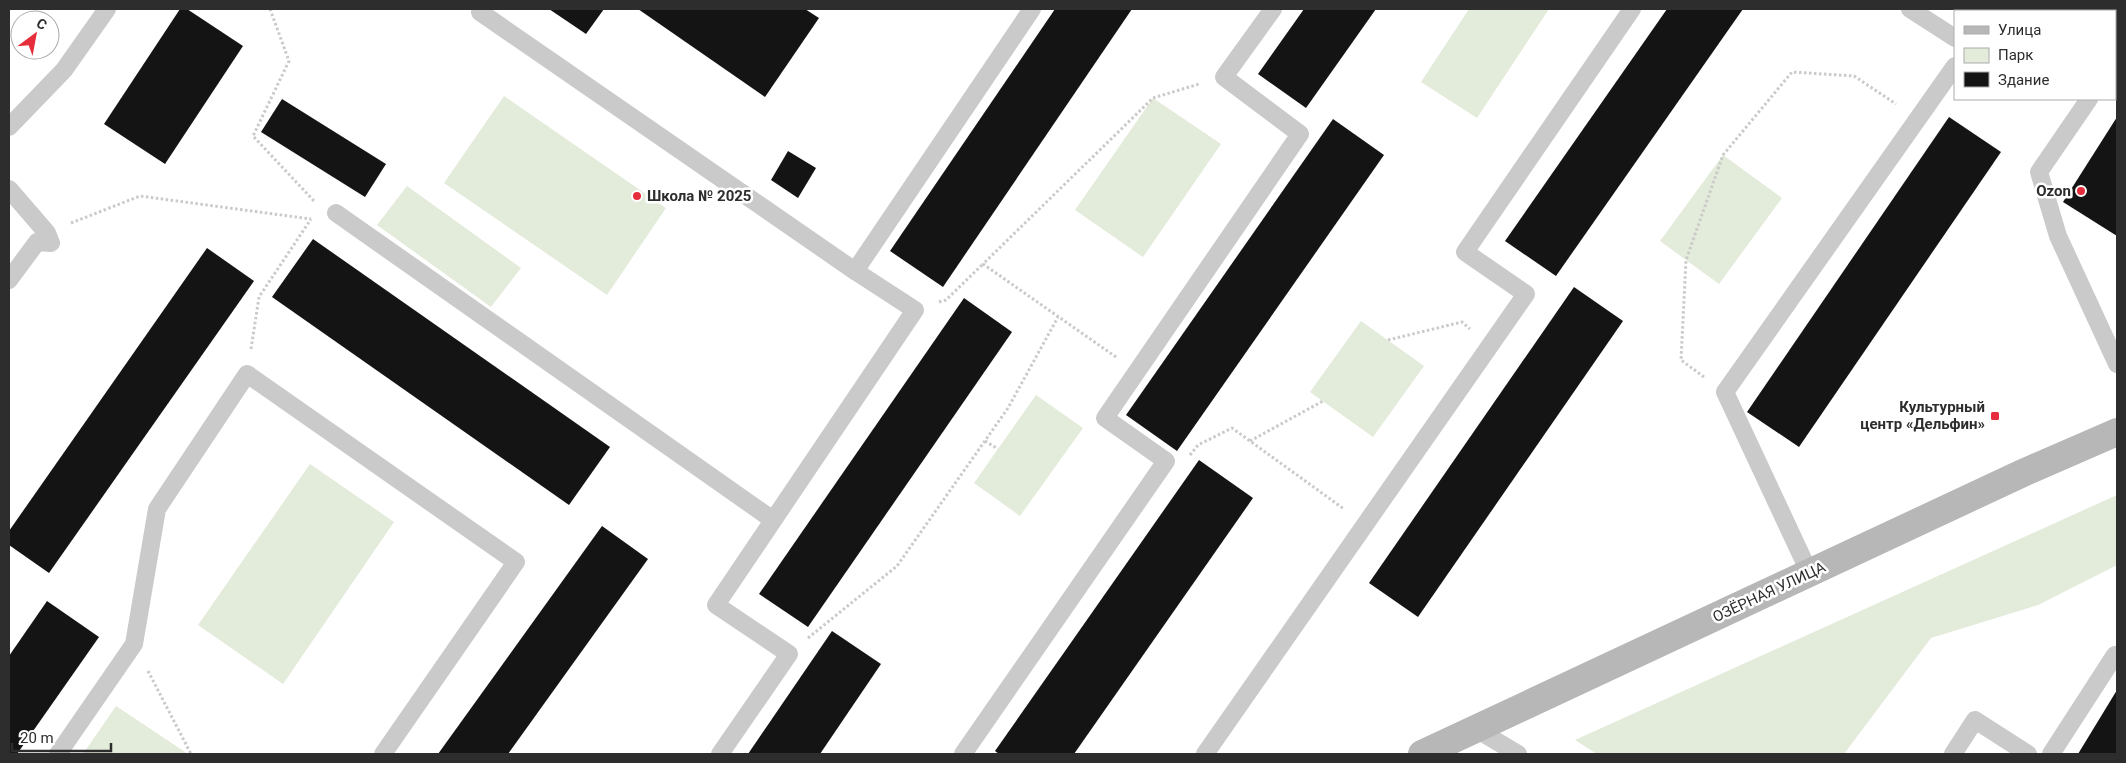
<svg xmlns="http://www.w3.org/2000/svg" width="2126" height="763" font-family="Roboto,sans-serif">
<rect width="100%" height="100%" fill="#fff"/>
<!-- green -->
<g fill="#e3ebda">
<path d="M1469 9H1549L1477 118 1421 82Z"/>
<path d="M504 96 666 208 607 295 444 183Z"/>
<path d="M1153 98 1221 144 1143 257 1075 210Z"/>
<path d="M1723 155 1782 198 1719 284 1660 241Z"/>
<path d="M407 186 521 268 491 307 377 225Z"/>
<path d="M1361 321 1424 366 1373 437 1310 392Z"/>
<path d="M1036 395 1083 428 1020 516 974 483Z"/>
<path d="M310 464 394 522 283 684 198 625Z"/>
<path d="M2117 495V565L2038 605 1931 638 1844 754H1597L1575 740Z"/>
<path d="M116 706 188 754H83Z"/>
</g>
<!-- building -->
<g fill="#141414">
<path d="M180 9H187L243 46 165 164 104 124Z"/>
<path d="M549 9H604L586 34Z"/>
<path d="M638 9H805L819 18 765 97Z"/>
<path d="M1055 9H1132L943 287 890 251Z"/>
<path d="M1304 9H1376L1306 108 1258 74Z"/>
<path d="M1667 9H1743L1556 276 1505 241Z"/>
<path d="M282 99 386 164 365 197 261 132Z"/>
<path d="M1949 117 2001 152 1799 447 1747 412Z"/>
<path d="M2117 117V236L2063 202Z"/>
<path d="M1333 119 1384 155 1177 451 1126 415Z"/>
<path d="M788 151 816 168 798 198 771 180Z"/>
<path d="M313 239 610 447 569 505 272 297Z"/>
<path d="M207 248 254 281 49 573 9 545V531Z"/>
<path d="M1574 287 1623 321 1418 617 1369 583Z"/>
<path d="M964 298 1012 332 808 627 759 594Z"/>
<path d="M1199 460 1253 498 1074 754H999L995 751Z"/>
<path d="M602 526 648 559 508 754H438Z"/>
<path d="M47 601 99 637 17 754H9V656Z"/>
<path d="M832 631 881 664 820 754H748Z"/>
<path d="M2117 690V754H2078Z"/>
</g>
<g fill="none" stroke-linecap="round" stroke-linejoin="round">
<!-- path -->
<g stroke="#cacaca" stroke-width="3" stroke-dasharray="2.5 2.5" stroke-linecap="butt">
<path d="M270 9 289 61 253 136 314 201"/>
<path d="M71 223 140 196 311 219"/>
<path d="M939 302 946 300 983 264"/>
<path d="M1388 340 1462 322 1470 329"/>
<path d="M251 349 259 297 311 219"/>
<path d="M1116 357 983 264 1153 98 1199 84"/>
<path d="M1704 377 1681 360 1686 260 1723 155 1792 72 1854 76 1896 104"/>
<path d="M985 441 998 449"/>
<path d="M1250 441 1323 401"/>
<path d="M1190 455 1198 445 1232 428 1344 509"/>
<path d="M808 638 897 566 1008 408 1058 317"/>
<path d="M148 671 191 754"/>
</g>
<!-- lane -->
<g stroke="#cacaca" stroke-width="18">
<path d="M482 9 480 12 855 271"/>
<path d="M1910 9 1955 38"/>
<path d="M1993 11 1995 9"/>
<path d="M2089 99 2039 172 2058 236 2117 364"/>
<path d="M9 127 64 70 107 9"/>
<path d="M9 189 47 233 51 243 37 242 9 280"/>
<path d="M336 213 773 520"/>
<path d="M1810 574 1725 392 1955 66"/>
<path d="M1476 729 1518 754"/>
<path d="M58 754 134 644 157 509 247 374 516 562 383 754"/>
<path d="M720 754 789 654 716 605 915 310 855 271 1032 9"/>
<path d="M963 754 1166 461 1105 418 1300 134 1224 77 1273 9"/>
<path d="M1205 754 1526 294 1465 252 1632 9"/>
<path d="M1953 754 1975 720 2028 754"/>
<path d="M2051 754 2115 655 2117 656"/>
</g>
<!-- secondary -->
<path stroke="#b7b7b7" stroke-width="28" d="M1422 754 2025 472 2117 432"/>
</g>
<!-- markers -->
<g fill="#e62d3b" stroke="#fff" stroke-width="2">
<circle cx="2081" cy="191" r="5"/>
<circle cx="637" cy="196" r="5"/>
<rect x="1990" y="411" width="10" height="10" rx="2.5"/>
</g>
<g text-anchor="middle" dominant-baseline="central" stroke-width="5" stroke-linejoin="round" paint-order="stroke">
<!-- poi labels -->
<g font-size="15" font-weight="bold" fill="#2d2d2d" stroke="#fff" text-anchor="end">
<text x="2071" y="191">Ozon</text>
<text x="647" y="196" text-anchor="start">Школа № 2025</text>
<text x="1985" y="407">Культурный<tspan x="1985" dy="17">центр «Дельфин»</tspan></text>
</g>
<!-- street labels -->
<g font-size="15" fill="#2d2d2d" stroke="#fff">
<text transform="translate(1769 592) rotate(-25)">ОЗЁРНАЯ УЛИЦА</text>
</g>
</g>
<!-- border -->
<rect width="2126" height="763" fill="none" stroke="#2d2d2d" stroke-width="20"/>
<!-- legend -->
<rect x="1954" y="10" width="162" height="90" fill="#ffffff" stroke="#ababab"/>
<rect x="1964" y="26" width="25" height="8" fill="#b7b7b7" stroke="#ababab"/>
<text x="1998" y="35" font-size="15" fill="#2d2d2d">Улица</text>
<rect x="1964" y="48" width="25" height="15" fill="#e3ebda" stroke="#ababab"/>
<text x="1998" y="60" font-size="15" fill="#2d2d2d">Парк</text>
<rect x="1964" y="72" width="25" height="15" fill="#141414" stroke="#ababab"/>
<text x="1998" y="85" font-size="15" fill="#2d2d2d">Здание</text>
<!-- north arrow -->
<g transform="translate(35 35) rotate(32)"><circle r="24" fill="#ffffff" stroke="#ababab"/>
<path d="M0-4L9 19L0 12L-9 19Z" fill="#e62d3b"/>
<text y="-8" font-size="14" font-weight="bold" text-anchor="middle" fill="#2d2d2d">С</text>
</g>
<!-- scale -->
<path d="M12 743v8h99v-8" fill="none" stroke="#2d2d2d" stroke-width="2.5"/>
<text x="20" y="743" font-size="15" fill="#2d2d2d" stroke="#ffffff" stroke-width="4" paint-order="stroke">20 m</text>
</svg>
